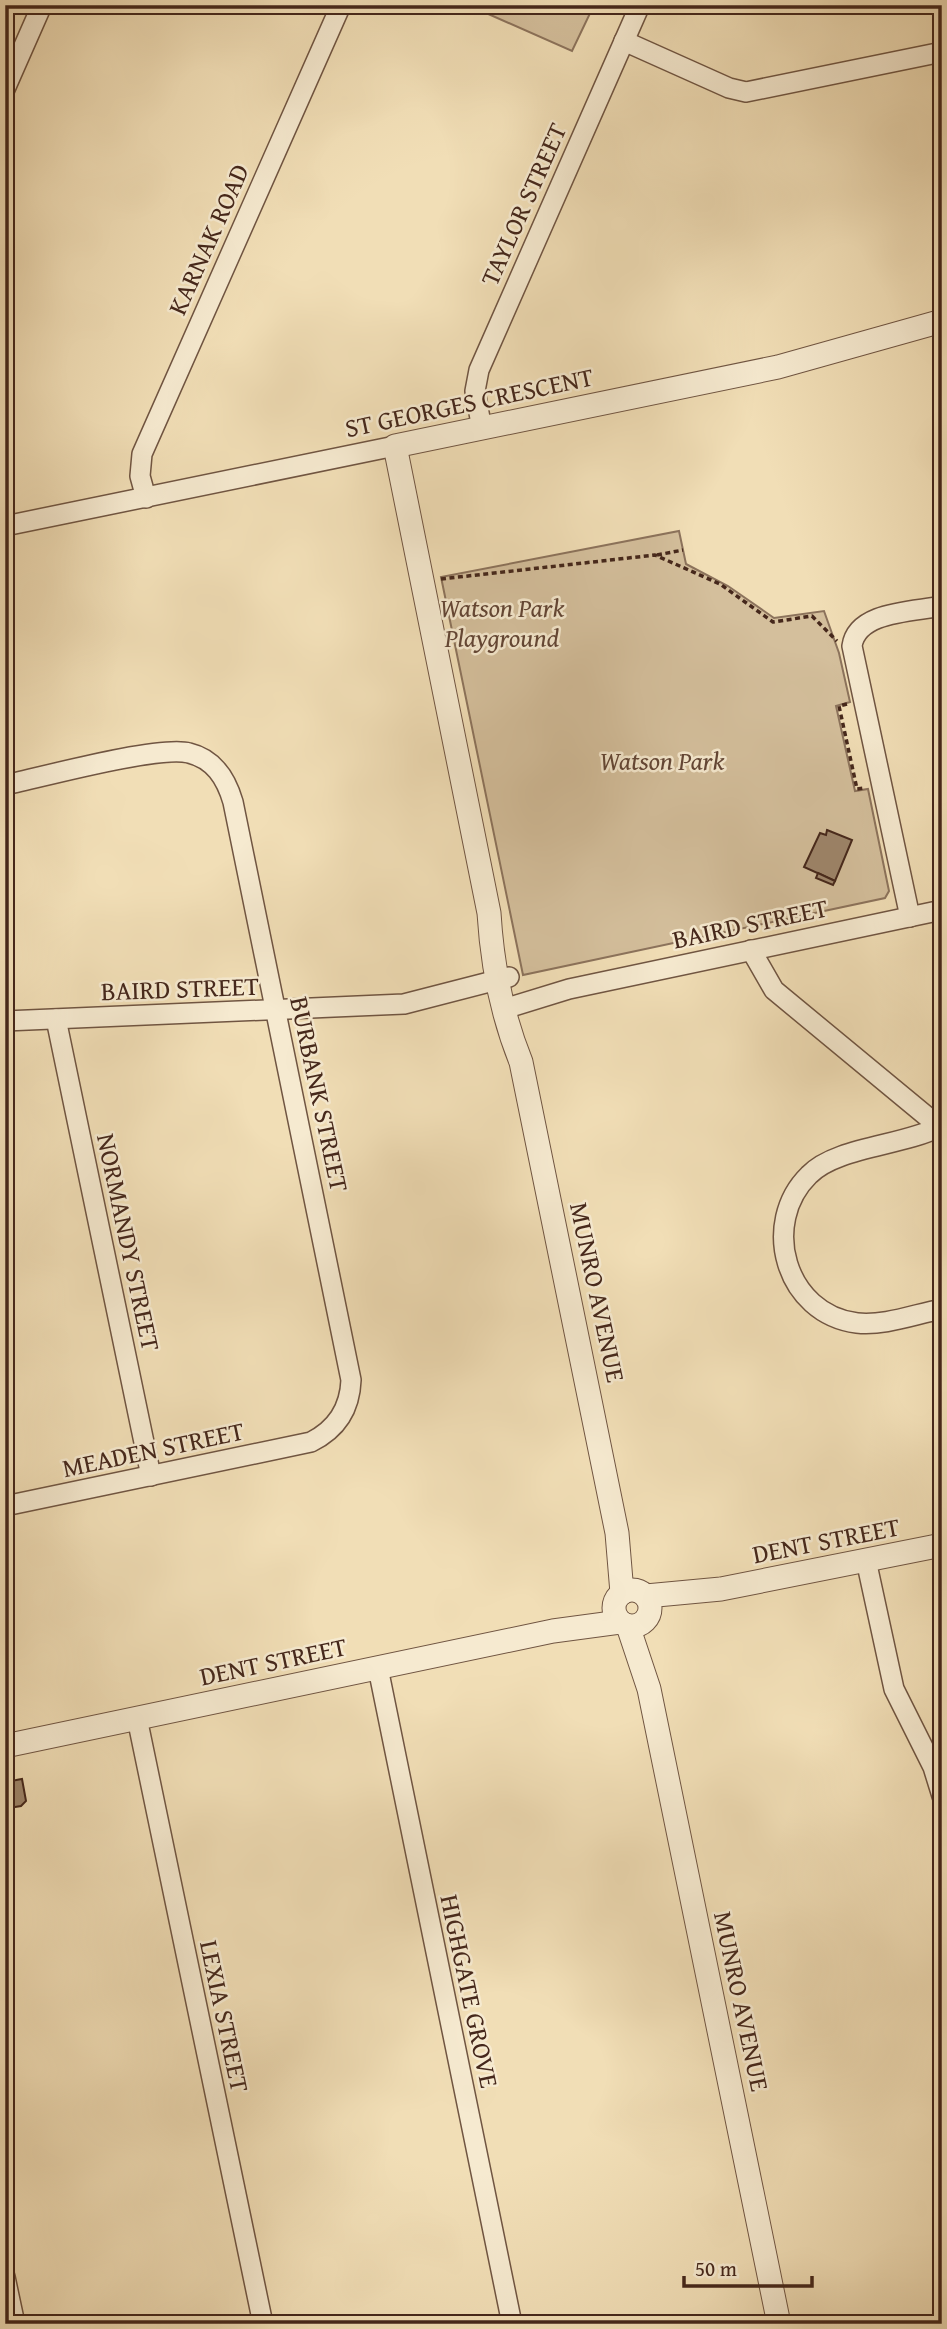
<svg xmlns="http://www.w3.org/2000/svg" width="947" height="2329" font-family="'Gentium Book Plus',serif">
<rect width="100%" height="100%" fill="#f1deb6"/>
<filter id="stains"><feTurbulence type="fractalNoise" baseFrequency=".00286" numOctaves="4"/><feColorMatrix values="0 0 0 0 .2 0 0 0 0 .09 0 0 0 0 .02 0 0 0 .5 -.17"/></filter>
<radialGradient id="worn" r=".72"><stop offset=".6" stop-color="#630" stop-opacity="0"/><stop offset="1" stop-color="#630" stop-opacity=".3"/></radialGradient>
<!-- green -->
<g fill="#d4bf9c" stroke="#8c735c" stroke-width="2">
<path d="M468 5H594L572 51Z"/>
<path d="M679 531 686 564 728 586 774 618 824 611 839 653 850 702 836 706 855 791 868 789 889 891 885 898 523 975 441 577Z"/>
</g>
<!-- building -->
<g fill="#9e866c" stroke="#45271b" stroke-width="2">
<path d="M827 830 852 840 835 881 804 867 820 833 826 835Z"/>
<path d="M818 873 835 881 833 885 816 878Z"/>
<path d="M22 1779 26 1801 21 1806 9 1808 5 1805V1782Z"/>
<path d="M5 1820 10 1824 9 1832H5Z"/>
</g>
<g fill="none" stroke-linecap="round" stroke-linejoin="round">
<defs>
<g id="minor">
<path d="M624 41 729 88 746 92 942 52"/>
<path d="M5 89 42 5"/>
<path d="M482 429 475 391 479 370 640 5"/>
<path d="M146 498 140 476 142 454 341 5"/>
<path d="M5 526 395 446"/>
<path d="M5 785C42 777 160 745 189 753 214 759 226 778 233 802L351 1380C350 1408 337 1429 311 1442L5 1506"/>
<path d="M910 917 852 646C857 611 913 612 942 606"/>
<path d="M751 950 774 990 942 1129"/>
<path d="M504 1009 569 989 942 910"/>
<path d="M56 1019 151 1476"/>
<path d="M5 1021 404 1004 509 977"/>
<path d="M939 1127C902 1146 836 1147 809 1175 760 1223 785 1314 857 1323 885 1326 915 1314 942 1309"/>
<path d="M866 1560 894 1689 933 1767 942 1796"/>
<path d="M378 1668 512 2324"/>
<path d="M137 1718 263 2324"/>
<path d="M5 2277 15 2324"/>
</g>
<g id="tertiary">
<circle cx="632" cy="1608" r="18"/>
<path d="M622 1593 617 1533 521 1062C502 1015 492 963 489 913L395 446 778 367 942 321"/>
<path d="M646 1596 721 1589 942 1545"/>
<path d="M628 1626 649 1689 779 2324"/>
<path d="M5 1746 553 1631 620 1622"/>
</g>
</defs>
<!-- minor casing -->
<use href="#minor" stroke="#705542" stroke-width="22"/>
<!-- tertiary casing -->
<use href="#tertiary" stroke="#705542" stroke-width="25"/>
<!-- path -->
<g stroke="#45271b" stroke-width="3.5" stroke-dasharray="5 3.5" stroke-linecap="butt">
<path d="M657 555 683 550"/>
<path d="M441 579 655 555 720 584 773 622 812 616 837 641"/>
<path d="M847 704 839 706 857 789 865 788"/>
</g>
<!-- minor -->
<use href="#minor" stroke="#f6ead0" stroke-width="19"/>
<!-- tertiary -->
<use href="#tertiary" stroke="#f6ead0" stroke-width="23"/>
</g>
<g text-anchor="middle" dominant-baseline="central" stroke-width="5" stroke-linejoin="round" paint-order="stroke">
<!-- street labels -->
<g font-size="26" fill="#45271b" stroke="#f6ead0">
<text transform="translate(523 204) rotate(-66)">TAYLOR STREET</text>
<text transform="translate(208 239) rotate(-66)">KARNAK ROAD</text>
<text transform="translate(469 402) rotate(-12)">ST GEORGES CRESCENT</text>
<text transform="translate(750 923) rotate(-12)">BAIRD STREET</text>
<text transform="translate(180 988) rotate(-2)">BAIRD STREET</text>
<text transform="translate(320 1094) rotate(78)">BURBANK STREET</text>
<text transform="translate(129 1242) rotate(78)">NORMANDY STREET</text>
<text transform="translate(598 1292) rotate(78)">MUNRO AVENUE</text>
<text transform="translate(153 1449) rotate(-12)">MEADEN STREET</text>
<text transform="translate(826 1540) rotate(-11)">DENT STREET</text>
<text transform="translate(273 1661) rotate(-12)">DENT STREET</text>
<text transform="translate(470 1991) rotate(78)">HIGHGATE GROVE</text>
<text transform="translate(742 2001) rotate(78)">MUNRO AVENUE</text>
<text transform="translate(225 2016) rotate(78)">LEXIA STREET</text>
</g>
<!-- park labels -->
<g font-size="26" font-style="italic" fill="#624535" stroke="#f6ead0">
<text x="502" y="607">Watson Park<tspan x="502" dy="30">Playground</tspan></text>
<text x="662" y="760">Watson Park</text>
</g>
</g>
<!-- margin -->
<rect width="947" height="2329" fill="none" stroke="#f1deb6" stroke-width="28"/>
<rect x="7" y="7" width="933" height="2315" fill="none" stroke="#45271b" stroke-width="3.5"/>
<rect x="14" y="14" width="919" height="2301" fill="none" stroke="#45271b" stroke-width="2"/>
<!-- scale -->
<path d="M684 2276v10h128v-10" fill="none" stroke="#45271b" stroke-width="3.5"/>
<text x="695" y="2276" font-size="21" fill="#45271b" stroke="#f6ead0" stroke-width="5" paint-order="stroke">50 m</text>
<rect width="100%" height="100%" filter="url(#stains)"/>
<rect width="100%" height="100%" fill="url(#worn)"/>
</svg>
